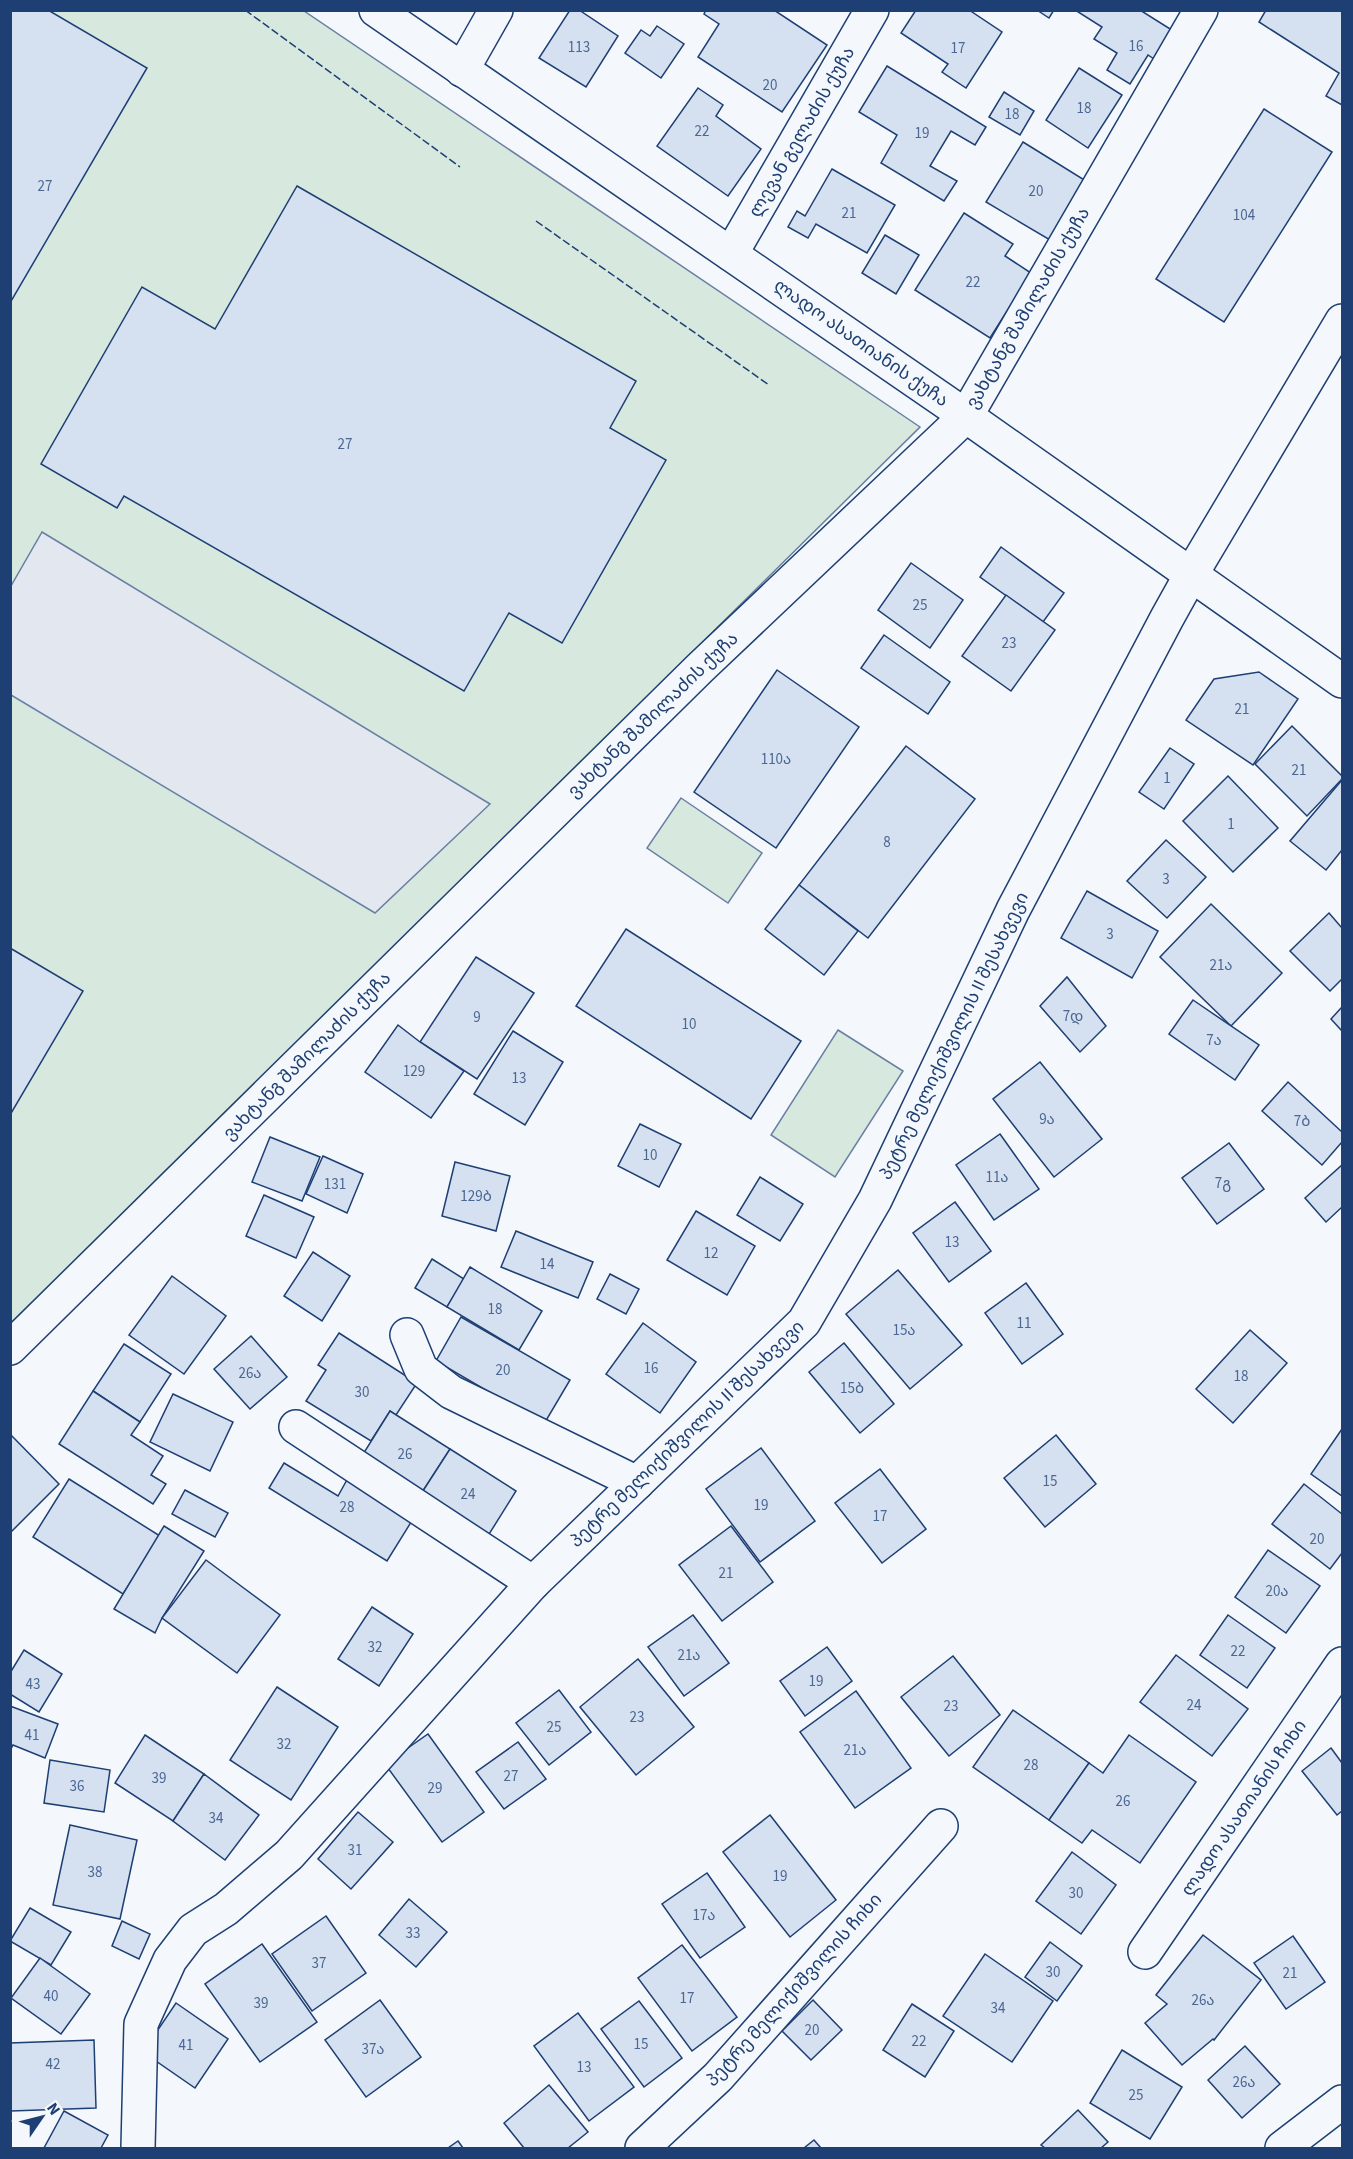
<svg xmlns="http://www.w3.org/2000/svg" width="1353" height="2159" font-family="'Source Sans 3','Noto Sans Georgian',sans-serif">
<rect width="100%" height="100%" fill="#f4f7fb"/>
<!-- green -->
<g fill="#d7e8df" stroke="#687fa3" stroke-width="1.5">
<path d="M11 11H304L920 427 11 1326Z"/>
<path d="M681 798 762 853 728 903 647 848Z"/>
<path d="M838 1030 903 1071 835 1177 771 1135Z"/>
</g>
<!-- parking -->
<path fill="#e3e8f0" stroke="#687fa3" stroke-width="1.5" d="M42 532 324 703 490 804 375 913 11 695V586Z"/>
<!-- building -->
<g fill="#d5e0f0" stroke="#1d3f73" stroke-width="1.5">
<path d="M10 10H48L147 68 10 303Z"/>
<path d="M570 10H579L618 36 586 87 539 58Z"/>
<path d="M706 10H774L827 45 782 112 698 57 719 24 704 14Z"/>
<path d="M916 10H969L1002 32 966 88 942 72 948 64 901 33Z"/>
<path d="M1037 10H1054L1049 18Z"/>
<path d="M1075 10H1140L1175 32 1157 61 1148 55 1130 84 1107 70 1117 53 1094 39 1102 27Z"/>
<path d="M1266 10H1342V105L1326 96 1339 73 1259 22Z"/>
<path d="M657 26 684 44 661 78 625 53 641 30 650 36Z"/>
<path d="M887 66 986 127 975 145 951 131 930 166 957 181 944 201 881 163 897 135 859 112Z"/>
<path d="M1079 68 1122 95 1088 148 1046 120Z"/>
<path d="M698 88 723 105 716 116 761 149 728 196 657 146Z"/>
<path d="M1004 92 1034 111 1020 135 989 117Z"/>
<path d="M1264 109 1332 152 1224 322 1156 279Z"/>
<path d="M1023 142 1086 181 1050 240 986 202Z"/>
<path d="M832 169 895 205 867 253 816 224 808 238 788 227 797 211 805 216Z"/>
<path d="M297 186 636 381 610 428 666 460 562 643 509 613 464 691 124 496 117 508 41 464 142 287 215 329Z"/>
<path d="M964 213 1013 244 1005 256 1031 273 990 338 915 290Z"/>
<path d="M885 235 919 255 896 294 862 273Z"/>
<path d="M1001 547 1064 593 1043 622 980 577Z"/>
<path d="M911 563 963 600 930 648 878 610Z"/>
<path d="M1006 595 1055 630 1011 691 962 656Z"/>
<path d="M884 635 950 682 928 714 861 668Z"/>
<path d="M777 670 859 727 776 848 694 792Z"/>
<path d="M1259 672 1298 699 1253 765 1186 720 1214 679Z"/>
<path d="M1292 726 1342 776V779L1307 816 1255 764Z"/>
<path d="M906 746 975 799 868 938 799 885Z"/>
<path d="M1170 748 1194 764 1164 809 1139 792Z"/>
<path d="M1228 776 1278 828 1233 872 1183 821Z"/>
<path d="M1342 780V850L1326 870 1290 841Z"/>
<path d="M1166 840 1206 877 1167 918 1127 881Z"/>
<path d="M799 885 858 931 824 975 765 929Z"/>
<path d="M1087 891 1158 931 1132 978 1061 938Z"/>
<path d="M1211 904 1282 973 1231 1026 1160 957Z"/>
<path d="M1329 913 1342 928V979L1330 991 1290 951Z"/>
<path d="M626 929 801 1041 751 1119 576 1006Z"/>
<path d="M10 948 83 991 10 1115Z"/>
<path d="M476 957 534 993 477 1079 420 1042Z"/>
<path d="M1067 977 1106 1026 1080 1052 1040 1006Z"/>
<path d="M1193 1000 1259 1045 1235 1080 1169 1034Z"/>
<path d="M1342 1007V1031L1331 1019Z"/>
<path d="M398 1025 420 1042 464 1071 431 1118 365 1072Z"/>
<path d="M513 1031 563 1062 525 1125 474 1094Z"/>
<path d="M1040 1062 1102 1139 1054 1177 993 1099Z"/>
<path d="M1288 1082 1342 1132V1142L1322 1165 1262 1111Z"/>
<path d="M640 1124 681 1144 659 1187 618 1166Z"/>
<path d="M1000 1134 1039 1189 994 1220 956 1165Z"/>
<path d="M270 1137 320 1157 302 1201 252 1182Z"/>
<path d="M1229 1143 1264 1189 1217 1224 1182 1178Z"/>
<path d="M323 1156 363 1174 347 1213 306 1194Z"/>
<path d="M455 1162 510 1176 496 1231 442 1216Z"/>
<path d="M1342 1165V1207L1326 1222 1305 1198Z"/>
<path d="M760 1177 803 1204 780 1241 737 1215Z"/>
<path d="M264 1195 314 1217 296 1258 246 1236Z"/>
<path d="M955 1202 991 1251 949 1282 913 1233Z"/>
<path d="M696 1211 755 1246 727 1295 667 1260Z"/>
<path d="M516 1231 593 1262 578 1298 501 1267Z"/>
<path d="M313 1252 350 1276 322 1321 284 1296Z"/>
<path d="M432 1259 464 1279 447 1307 415 1288Z"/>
<path d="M470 1267 542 1311 519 1350 447 1307Z"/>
<path d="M898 1270 962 1345 910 1389 846 1314Z"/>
<path d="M610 1274 639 1289 626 1314 597 1299Z"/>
<path d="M172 1276 226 1316 184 1374 129 1335Z"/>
<path d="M1026 1283 1063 1334 1022 1364 985 1313Z"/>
<path d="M461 1317 570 1380 544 1424 436 1361Z"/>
<path d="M643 1323 696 1362 660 1413 606 1374Z"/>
<path d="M1250 1330 1287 1363 1233 1423 1196 1389Z"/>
<path d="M339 1333 417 1383 396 1415 390 1411 371 1441 306 1401 326 1370 318 1365Z"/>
<path d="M251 1336 287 1377 250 1409 214 1369Z"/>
<path d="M844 1343 894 1404 860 1433 809 1372Z"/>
<path d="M124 1344 171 1374 140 1422 93 1391Z"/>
<path d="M93 1391 140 1422 131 1435 163 1456 151 1475 166 1484 153 1504 59 1444Z"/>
<path d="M173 1394 233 1422 210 1471 150 1442Z"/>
<path d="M390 1411 450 1449 419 1497 360 1459Z"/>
<path d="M1342 1429V1496L1311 1474Z"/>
<path d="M10 1434 59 1484 10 1533Z"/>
<path d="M1056 1435 1096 1484 1045 1527 1004 1478Z"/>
<path d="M761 1448 815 1521 760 1562 706 1489Z"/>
<path d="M450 1449 516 1491 486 1539 419 1497Z"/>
<path d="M284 1463 338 1496 348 1478 413 1519 387 1561 269 1488Z"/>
<path d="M880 1469 926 1529 882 1563 835 1503Z"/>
<path d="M69 1479 160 1536 123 1594 33 1537Z"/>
<path d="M1304 1484 1342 1514V1553L1330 1569 1272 1524Z"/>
<path d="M185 1490 228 1513 215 1537 172 1514Z"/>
<path d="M164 1526 204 1551 162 1618 155 1633 114 1609Z"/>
<path d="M731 1526 773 1582 722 1621 679 1565Z"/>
<path d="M1268 1550 1320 1586 1286 1633 1235 1597Z"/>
<path d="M206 1560 280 1615 237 1673 162 1618Z"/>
<path d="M372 1607 413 1634 379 1686 338 1659Z"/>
<path d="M693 1615 729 1663 684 1696 648 1647Z"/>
<path d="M1228 1615 1275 1648 1247 1688 1200 1655Z"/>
<path d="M827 1647 852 1681 805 1716 780 1681Z"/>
<path d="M24 1650 62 1674 39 1712 10 1694V1673Z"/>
<path d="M1176 1655 1248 1709 1212 1756 1140 1702Z"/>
<path d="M953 1656 1000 1715 949 1756 901 1697Z"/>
<path d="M638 1659 694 1727 636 1775 580 1707Z"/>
<path d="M277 1687 338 1727 291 1800 230 1760Z"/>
<path d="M559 1690 591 1732 549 1765 516 1723Z"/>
<path d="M856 1691 911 1768 855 1808 800 1732Z"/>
<path d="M10 1706 58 1724 45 1758 13 1745 10 1751Z"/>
<path d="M1013 1710 1089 1763 1049 1820 973 1767Z"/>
<path d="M428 1734 484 1812 442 1842 385 1764Z"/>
<path d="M145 1735 204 1774 173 1821 115 1783Z"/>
<path d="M1129 1735 1196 1782 1140 1863 1092 1830 1082 1843 1049 1820 1089 1763 1103 1773Z"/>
<path d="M518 1742 546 1779 504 1809 476 1772Z"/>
<path d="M1331 1748 1342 1763V1811L1337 1815 1302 1771Z"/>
<path d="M50 1760 110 1770 104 1812 44 1803Z"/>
<path d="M204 1774 259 1815 225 1860 173 1821Z"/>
<path d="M358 1812 393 1842 351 1889 318 1859Z"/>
<path d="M770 1815 836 1900 790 1937 723 1852Z"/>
<path d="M70 1825 137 1840 120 1919 53 1905Z"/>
<path d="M1072 1852 1116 1885 1081 1934 1036 1901Z"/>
<path d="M707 1873 745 1927 700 1958 662 1904Z"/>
<path d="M409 1899 447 1932 416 1967 379 1935Z"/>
<path d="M30 1908 71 1932 51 1965 10 1941Z"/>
<path d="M326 1916 366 1973 312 2011 272 1954Z"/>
<path d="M122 1921 150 1934 139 1959 112 1946Z"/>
<path d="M1203 1935 1261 1980 1214 2040 1213 2039 1182 2065 1145 2023 1167 2004 1156 1995Z"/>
<path d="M1293 1936 1325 1982 1286 2009 1254 1963Z"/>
<path d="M1050 1942 1082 1966 1057 2001 1025 1977Z"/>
<path d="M262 1944 317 2022 260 2062 205 1984Z"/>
<path d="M682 1945 737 2017 692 2051 638 1978Z"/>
<path d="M985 1954 1053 2001 1012 2062 943 2016Z"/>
<path d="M40 1958 90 1994 61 2034 11 1998Z"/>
<path d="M380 2000 421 2057 366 2097 325 2040Z"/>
<path d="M813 2000 842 2030 811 2060 782 2031Z"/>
<path d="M639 2001 682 2058 644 2087 601 2029Z"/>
<path d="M176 2003 228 2039 195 2088 143 2052Z"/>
<path d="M912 2004 954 2031 925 2077 883 2050Z"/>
<path d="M578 2013 634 2087 589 2121 534 2046Z"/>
<path d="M94 2040 96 2108 11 2111 10 2043Z"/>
<path d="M1245 2046 1280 2084 1242 2118 1208 2080Z"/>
<path d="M1122 2050 1182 2087 1150 2139 1090 2103Z"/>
<path d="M549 2085 588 2132 568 2148H524L504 2123Z"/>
<path d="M1078 2110 1108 2142 1101 2148H1045L1041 2145Z"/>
<path d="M64 2111 108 2135 101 2148H44Z"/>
<path d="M814 2140 821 2148H804Z"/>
<path d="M458 2141 463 2148H448Z"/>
</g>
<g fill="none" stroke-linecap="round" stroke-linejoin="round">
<defs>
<g id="minor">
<path d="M376 10 966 416 1342 681"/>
<path d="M462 70 496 10"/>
<path d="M731 254 872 10"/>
<path d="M407 1335 421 1369 451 1392 637 1483"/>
<path d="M10 1348 700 668 966 416 1201 10"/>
<path d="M296 1427 533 1583"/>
<path d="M1145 1952 1342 1664"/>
<path d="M138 2148 141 2024 170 1960 193 1930 226 1909 289 1855 533 1583 804 1322 875 1200 1013 910 1167 618 1192 573 1342 321"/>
<path d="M642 2148 718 2077 941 1826"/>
<path d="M1282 2148 1342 2102"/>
</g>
</defs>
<!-- minor casing -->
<use href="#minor" stroke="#1d3f73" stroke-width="36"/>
<!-- minor -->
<use href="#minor" stroke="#f4f7fb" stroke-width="33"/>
<!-- fence -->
<g stroke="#1d3f73" stroke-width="1.5" stroke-dasharray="8 3" stroke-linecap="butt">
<path d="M245 10 460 167"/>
<path d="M536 221 769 385"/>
</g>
</g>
<g text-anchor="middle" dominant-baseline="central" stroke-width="4.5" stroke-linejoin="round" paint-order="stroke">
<!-- number labels -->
<g font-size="15" fill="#4b6792">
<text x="1136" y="46">16</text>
<text x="579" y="47">113</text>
<text x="958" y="48">17</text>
<text x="770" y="85">20</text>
<text x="1084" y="108">18</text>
<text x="1012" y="114">18</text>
<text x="702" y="131">22</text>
<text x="922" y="133">19</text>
<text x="45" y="186">27</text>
<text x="1036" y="191">20</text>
<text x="849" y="213">21</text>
<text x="1244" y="215">104</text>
<text x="973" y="282">22</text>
<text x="345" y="444">27</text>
<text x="920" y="605">25</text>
<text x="1009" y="643">23</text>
<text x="1242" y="709">21</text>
<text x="776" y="759">110ა</text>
<text x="1299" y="770">21</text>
<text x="1167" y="778">1</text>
<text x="1231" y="824">1</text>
<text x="887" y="842">8</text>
<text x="1166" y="879">3</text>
<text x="1110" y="934">3</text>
<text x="1221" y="965">21ა</text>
<text x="1073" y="1016">7დ</text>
<text x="477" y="1017">9</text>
<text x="689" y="1024">10</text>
<text x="1214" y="1040">7ა</text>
<text x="414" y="1071">129</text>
<text x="519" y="1078">13</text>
<text x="1047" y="1119">9ა</text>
<text x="1302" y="1121">7ბ</text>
<text x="650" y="1155">10</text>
<text x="997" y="1177">11ა</text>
<text x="1223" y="1183">7გ</text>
<text x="335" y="1184">131</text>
<text x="476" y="1196">129ბ</text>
<text x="952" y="1242">13</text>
<text x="711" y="1253">12</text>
<text x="547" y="1264">14</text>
<text x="495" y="1309">18</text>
<text x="1024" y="1323">11</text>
<text x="904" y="1330">15ა</text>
<text x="651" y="1368">16</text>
<text x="503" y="1370">20</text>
<text x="250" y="1373">26ა</text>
<text x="1241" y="1376">18</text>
<text x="852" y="1388">15ბ</text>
<text x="362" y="1392">30</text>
<text x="405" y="1454">26</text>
<text x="1050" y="1481">15</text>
<text x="468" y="1494">24</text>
<text x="761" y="1505">19</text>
<text x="347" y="1507">28</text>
<text x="880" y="1516">17</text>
<text x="1317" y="1539">20</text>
<text x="726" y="1573">21</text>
<text x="1277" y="1591">20ა</text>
<text x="375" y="1647">32</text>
<text x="1238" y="1651">22</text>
<text x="689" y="1655">21ა</text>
<text x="816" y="1681">19</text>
<text x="33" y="1684">43</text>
<text x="1194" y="1705">24</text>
<text x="951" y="1706">23</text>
<text x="637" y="1717">23</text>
<text x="554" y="1727">25</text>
<text x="32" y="1735">41</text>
<text x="284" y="1744">32</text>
<text x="855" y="1750">21ა</text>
<text x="1031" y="1765">28</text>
<text x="511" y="1776">27</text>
<text x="159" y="1778">39</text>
<text x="77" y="1786">36</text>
<text x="435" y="1788">29</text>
<text x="1123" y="1801">26</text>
<text x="216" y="1818">34</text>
<text x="355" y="1850">31</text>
<text x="95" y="1872">38</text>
<text x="780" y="1876">19</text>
<text x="1076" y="1893">30</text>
<text x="704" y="1915">17ა</text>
<text x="413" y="1933">33</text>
<text x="319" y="1963">37</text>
<text x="1053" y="1972">30</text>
<text x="1290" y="1973">21</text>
<text x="51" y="1996">40</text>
<text x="687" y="1998">17</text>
<text x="1203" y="2000">26ა</text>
<text x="261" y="2003">39</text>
<text x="998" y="2008">34</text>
<text x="812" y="2030">20</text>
<text x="919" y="2041">22</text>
<text x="641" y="2044">15</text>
<text x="186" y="2045">41</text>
<text x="373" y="2049">37ა</text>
<text x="53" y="2064">42</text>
<text x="584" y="2067">13</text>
<text x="1244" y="2082">26ა</text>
<text x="1136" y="2095">25</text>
</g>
<!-- street labels -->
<g font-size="18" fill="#1d3f73" stroke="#f4f7fb">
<text transform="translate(802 132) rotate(-60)">ლევან გელაძის ქუჩა</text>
<text transform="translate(1028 308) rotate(-60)">ვახტანგ შამილაძის ქუჩა</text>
<text transform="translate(861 343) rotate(35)">ლადო ასათიანის ქუჩა</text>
<text transform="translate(653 715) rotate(-44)">ვახტანგ შამილაძის ქუჩა</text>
<text transform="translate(954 1036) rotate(-64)">პეტრე მელიქიშვილის II შესახვევი</text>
<text transform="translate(307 1056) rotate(-45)">ვახტანგ შამილაძის ქუჩა</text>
<text transform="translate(687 1434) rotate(-44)">პეტრე მელიქიშვილის II შესახვევი</text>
<text transform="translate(1244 1808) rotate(-56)">ლადო ასათიანის ჩიხი</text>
<text transform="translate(794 1990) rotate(-48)">პეტრე მელიქიშვილის ჩიხი</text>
</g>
</g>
<!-- border -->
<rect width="1353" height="2159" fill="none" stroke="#1d3f73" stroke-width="24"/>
<!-- north arrow -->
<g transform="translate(42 2117) rotate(55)" stroke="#f4f7fb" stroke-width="4.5" paint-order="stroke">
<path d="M0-4.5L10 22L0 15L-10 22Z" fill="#1d3f73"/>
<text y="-9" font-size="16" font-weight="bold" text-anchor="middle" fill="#1d3f73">N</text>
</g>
</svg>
